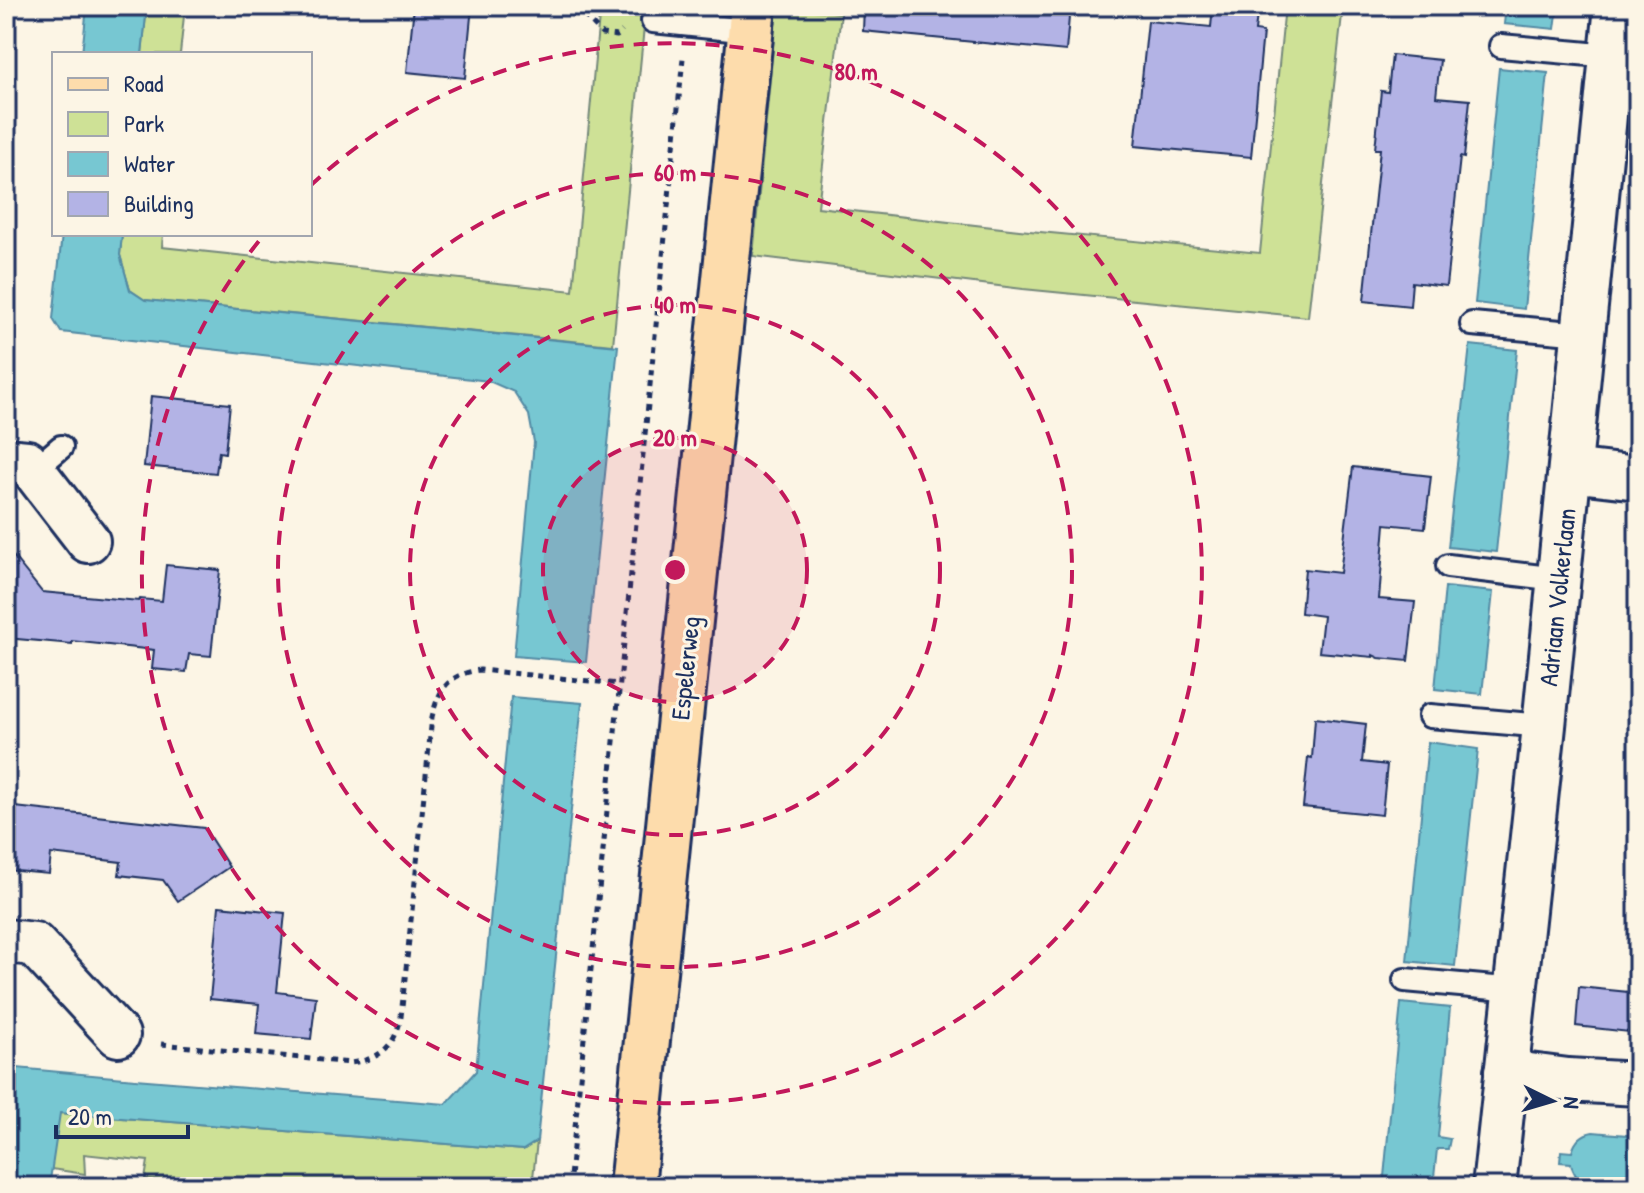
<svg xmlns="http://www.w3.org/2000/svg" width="1644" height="1193" font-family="'Patrick Hand',sans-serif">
<rect width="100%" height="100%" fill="#fcf5e5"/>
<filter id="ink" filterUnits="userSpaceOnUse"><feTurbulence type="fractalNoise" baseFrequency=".0125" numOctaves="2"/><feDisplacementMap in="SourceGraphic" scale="16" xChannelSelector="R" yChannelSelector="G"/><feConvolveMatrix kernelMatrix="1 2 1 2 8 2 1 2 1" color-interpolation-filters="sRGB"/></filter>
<g filter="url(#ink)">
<!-- green -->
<g fill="#cee196" stroke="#74887a" stroke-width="2">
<path d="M147 6H185L180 54H142Z"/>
<path d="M600 6H646L613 345 145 300 130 290 120 255 122 234H163L162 247 573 291Z"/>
<path d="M777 6 841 13 818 207 1019 230 1260 253 1285 6H1343L1308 317 1023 289 753 256Z"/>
<path d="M59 1113 523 1150 537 1141 532 1187H225L145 1179 148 1161 84 1154 85 1174 51 1169Z"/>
</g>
<!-- water -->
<g fill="#77c7d2" stroke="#528aa4" stroke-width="2">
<path d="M87 6H147L142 54H82Z"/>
<path d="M1506 6H1558L1555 29 1504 24Z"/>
<path d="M1499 68 1548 73 1524 309 1475 303Z"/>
<path d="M62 234H122L120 255 130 290 145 300 618 346 586 662 514 656 534 442 529 415 514 392 489 381 61 332 53 319Z"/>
<path d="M1470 345 1517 350 1496 552 1448 547Z"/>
<path d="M1445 587 1493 592 1482 694 1435 689Z"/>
<path d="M511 697 582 703 537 1141 523 1150 60 1113 49 1187H6L7 1067 135 1079 446 1104 476 1071Z"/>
<path d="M1428 742 1478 749 1455 966 1407 961Z"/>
<path d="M1401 1003 1450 1008 1438 1137 1450 1139 1448 1149H1437L1433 1187H1383Z"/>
<path d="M1593 1132 1638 1136V1187L1584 1185C1578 1180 1572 1171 1571 1163L1560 1162 1561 1151 1572 1152C1575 1141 1581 1134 1593 1132Z"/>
</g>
<!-- building -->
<g fill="#b3b3e5" stroke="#1b2f5e" stroke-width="2">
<path d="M414 6H472L465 78 407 72Z"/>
<path d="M864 6H1070L1066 51 863 31Z"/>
<path d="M1213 6H1258L1255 31 1263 32 1251 157 1135 146 1148 21 1211 27Z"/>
<path d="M1392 55 1440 60 1436 97 1470 100 1464 158 1460 157 1446 286 1412 282 1410 306 1364 301 1380 149H1375L1381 91 1388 92Z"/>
<path d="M151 396 230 404 225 453 219 452 216 473 144 466Z"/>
<path d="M1353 467 1431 476 1425 528 1385 524 1379 599 1415 602 1408 661 1379 658 1373 655V657L1319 652 1323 616 1301 613 1305 569 1340 573Z"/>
<path d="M6 547 42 592 139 601 140 599 162 601 166 565 220 570 211 656 189 654 186 672 152 669 154 650 72 641V644L6 638Z"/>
<path d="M1315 718 1366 724 1362 762 1387 765 1382 815 1303 807 1308 757 1312 758Z"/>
<path d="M6 806 204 828 229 867 178 901 163 880 119 875 121 862 51 854 49 874 6 870Z"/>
<path d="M219 906 285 913 277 992 316 997 311 1039 256 1034 259 1004 210 999Z"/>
<path d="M1579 987 1638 993V1033L1576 1026Z"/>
</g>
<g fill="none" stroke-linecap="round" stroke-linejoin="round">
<defs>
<g id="service">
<path d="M653 21 750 31"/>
<path d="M1501 46 1611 56"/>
<path d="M1472 324 1583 334"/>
<path d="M33 471 61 447"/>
<path d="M1448 566 1558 579"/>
<path d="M1430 716 1544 726"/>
<path d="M1405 980 1516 990"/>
</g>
<g id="minor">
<path d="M6 460 27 462 88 541"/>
<path d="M1570 470 1638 478"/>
<path d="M6 941 34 944 118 1035"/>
<path d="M1506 1072 1568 1080 1638 1084"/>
<path d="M1494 1187 1544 726 1616 6"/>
</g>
<path id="primary" d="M632 1187 753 6"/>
</defs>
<!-- service casing -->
<use href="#service" stroke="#1b2f5e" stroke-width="28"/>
<!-- minor casing -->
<use href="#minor" stroke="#1b2f5e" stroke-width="48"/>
<!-- primary casing -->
<use href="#primary" stroke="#1b2f5e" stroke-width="50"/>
<!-- path -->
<g stroke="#1b2f5e" stroke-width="5" stroke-dasharray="6 6" stroke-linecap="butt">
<path d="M584 15 602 34 617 36 622 31"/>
<path d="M161 1044 351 1063C381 1059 395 1046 401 1017L432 717C439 688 449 674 480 670L619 684"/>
<path d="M569 1187 683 58"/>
</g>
<!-- service -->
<use href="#service" stroke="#fcf5e5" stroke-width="22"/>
<!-- minor -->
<use href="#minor" stroke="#fcf5e5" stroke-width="42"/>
<!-- primary -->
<use href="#primary" stroke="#fddcac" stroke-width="44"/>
</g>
</g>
<!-- distance rings -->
<circle cx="675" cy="570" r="132" fill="#c2185b" fill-opacity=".12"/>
<g fill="none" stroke="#c2185b" stroke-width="4" stroke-dasharray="14 10">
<circle cx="675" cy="570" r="132"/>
<circle cx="675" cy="570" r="265"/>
<circle cx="675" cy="570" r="397"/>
<path d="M310 186A530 530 0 1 1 263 236"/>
</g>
<g text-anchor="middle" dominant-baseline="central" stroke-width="6" stroke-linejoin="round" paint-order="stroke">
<!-- street labels -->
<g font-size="26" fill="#1b2f5e" stroke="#fcf5e5">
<text transform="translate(1557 597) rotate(-84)">Adriaan Volkerlaan</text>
<text transform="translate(685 668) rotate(-84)">Espelerweg</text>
</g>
</g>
<circle cx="675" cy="570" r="12" fill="#c2185b" stroke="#fcf5e5" stroke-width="4"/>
<g font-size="24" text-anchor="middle" font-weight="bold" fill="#c2185b" stroke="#fcf5e5" stroke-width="6" stroke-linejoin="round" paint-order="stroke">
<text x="856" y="80">80 m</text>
<text x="675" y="181">60 m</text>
<text x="675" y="313">40 m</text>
<text x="675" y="446">20 m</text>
</g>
<!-- margin -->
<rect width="1644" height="1193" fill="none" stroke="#fcf5e5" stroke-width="32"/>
<rect x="16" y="16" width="1612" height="1161" fill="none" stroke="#1b2f5e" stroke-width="3" filter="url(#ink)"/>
<!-- legend -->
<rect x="52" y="52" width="260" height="184" fill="#fcf5e5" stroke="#a2a6af" stroke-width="2"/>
<rect x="68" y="78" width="40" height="12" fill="#fddcac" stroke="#a2a6af" stroke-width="2"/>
<text x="124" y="92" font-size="24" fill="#1b2f5e">Road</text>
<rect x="68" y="112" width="40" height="24" fill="#cee196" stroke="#a2a6af" stroke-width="2"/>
<text x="124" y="132" font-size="24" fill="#1b2f5e">Park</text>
<rect x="68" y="152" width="40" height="24" fill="#77c7d2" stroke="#a2a6af" stroke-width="2"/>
<text x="124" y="172" font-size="24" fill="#1b2f5e">Water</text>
<rect x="68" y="192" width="40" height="24" fill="#b3b3e5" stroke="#a2a6af" stroke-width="2"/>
<text x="124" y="212" font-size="24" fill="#1b2f5e">Building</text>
<!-- north arrow -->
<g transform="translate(1552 1101) rotate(95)" stroke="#fcf5e5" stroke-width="6" paint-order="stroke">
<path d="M0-6L14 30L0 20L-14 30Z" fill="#1b2f5e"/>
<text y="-12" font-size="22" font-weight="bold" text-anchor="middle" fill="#1b2f5e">N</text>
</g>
<!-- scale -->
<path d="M56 1125v12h132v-12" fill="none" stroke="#1b2f5e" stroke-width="4"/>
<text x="68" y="1125" font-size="24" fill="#1b2f5e" stroke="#fcf5e5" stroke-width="6" paint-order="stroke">20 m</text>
</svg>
